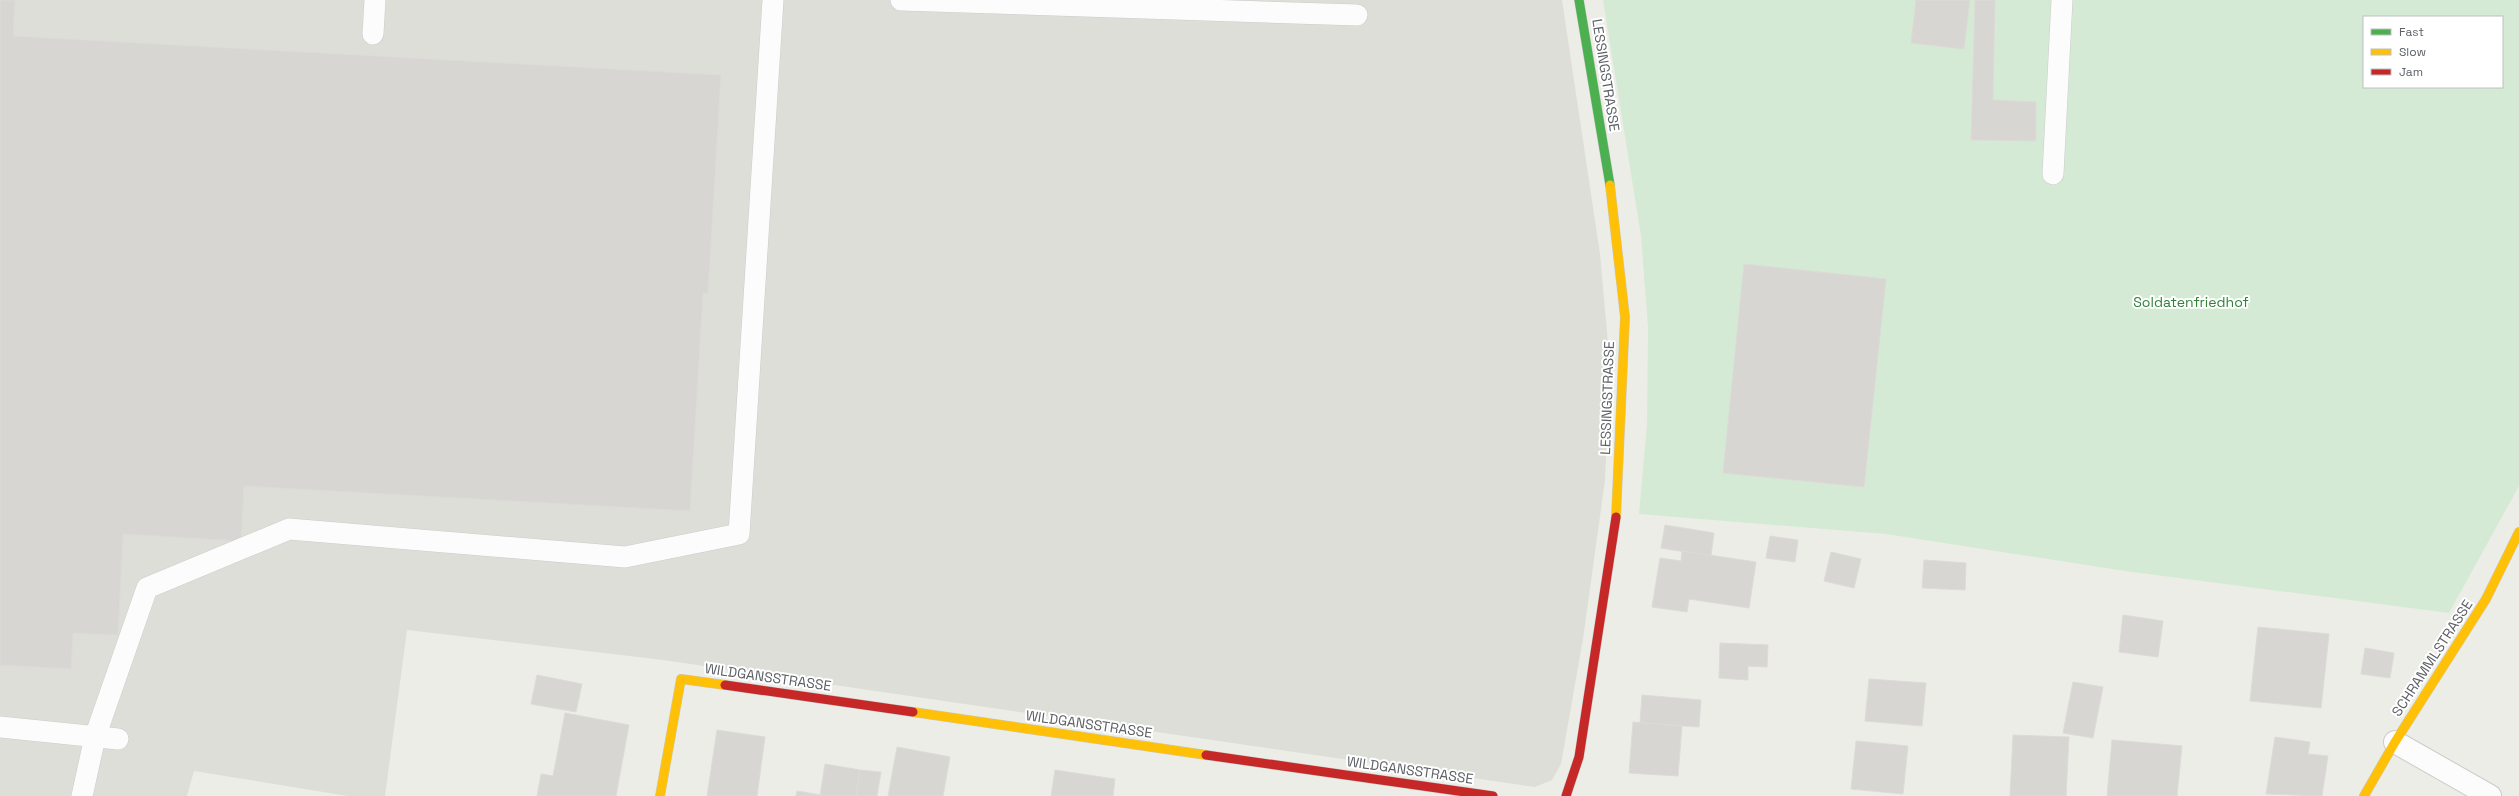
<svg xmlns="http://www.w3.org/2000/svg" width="2519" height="796" font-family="'Space Grotesk',sans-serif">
<rect width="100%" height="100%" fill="#edede8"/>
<!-- industrial -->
<path fill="#deded9" d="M0 0H1562L1600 254 1610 365 1605 480 1583 639 1561 764 1552 780 1535 787 663 660 407 630 385 796H348L194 771 187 796H0Z"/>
<!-- green -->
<path fill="#d5ead4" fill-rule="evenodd" d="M1603 0H2519V486L2449 613 2125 571 1886 534 1639 514 1647 423 1648 328 1641 236ZM2364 17H2502V87H2364Z"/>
<!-- building -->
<g fill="#d7d6d3" stroke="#dcdbd7">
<path d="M0 0H15L13 36 721 75 708 293H703L690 511 244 486 241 541 123 534 118 635 73 633 71 669 0 665Z"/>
<path d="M1916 0H1970L1964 49 1911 43Z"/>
<path d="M1975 0H1995L1993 100 2036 102V141L1971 140Z"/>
<path d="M1744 264 1886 279 1864 487 1723 473Z"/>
<path d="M1665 525 1714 533 1711 556 1661 548Z"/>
<path d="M1770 536 1798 540 1795 562 1766 558Z"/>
<path d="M1682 551 1756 562 1749 608 1689 599 1687 612 1652 607 1660 558 1681 561Z"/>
<path d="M1831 552 1861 559 1854 588 1824 581Z"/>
<path d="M1924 560 1966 563 1965 590 1922 588Z"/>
<path d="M2123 615 2163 621 2158 657 2119 652Z"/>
<path d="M2258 627 2329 634 2321 708 2250 701Z"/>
<path d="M1720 643 1768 645 1767 667 1748 666V680L1719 678Z"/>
<path d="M2365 648 2394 653 2390 678 2361 674Z"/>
<path d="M537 675 582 684 576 712 531 704Z"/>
<path d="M1869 679 1926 683 1922 726 1865 721Z"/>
<path d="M2073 682 2103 687 2093 738 2063 733Z"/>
<path d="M1642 695 1701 700 1699 727 1640 723Z"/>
<path d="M565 713 629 725 616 796H537L541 774 553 776Z"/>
<path d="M1633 722 1682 726 1678 776 1629 773Z"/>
<path d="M717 730 765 737 757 796H707Z"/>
<path d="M2013 735 2069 737 2066 796H2010Z"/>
<path d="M2275 737 2310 742 2308 754 2328 756 2322 796 2266 794Z"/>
<path d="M2112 740 2182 746 2177 796H2107Z"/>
<path d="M1856 741 1908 746 1903 794 1851 789Z"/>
<path d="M897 747 950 757 943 796H888Z"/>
<path d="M825 764 860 770 856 796H820Z"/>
<path d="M860 770 881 772 877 796H856Z"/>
<path d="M1055 770 1115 779 1113 796H1051Z"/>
<path d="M797 791 821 795 820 796H796Z"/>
</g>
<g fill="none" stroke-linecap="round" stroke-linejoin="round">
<defs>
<g id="lane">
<path d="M901 0 1357 15"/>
<path d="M373 34 375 0"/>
<path d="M2053 174 2062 0"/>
<path d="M0 727 118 739"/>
<path d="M82 796 95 737 147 588 289 529 625 557 739 534 773 0"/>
</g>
<path id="street" d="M2395 742 2490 796"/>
<path id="fast" d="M1579 0 1610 185"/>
<g id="slow">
<path d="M1610 185 1625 317 1616 517"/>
<path d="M913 712 1206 755"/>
<path d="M660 796 681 679 725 685"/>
<path d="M2364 796 2395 742 2486 599 2519 532"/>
</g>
<g id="jam">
<path d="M725 685 913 712"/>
<path d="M1206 755 1493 796"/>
<path d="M1566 796 1579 757 1616 517"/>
</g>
</defs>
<!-- lane casing -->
<use href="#lane" stroke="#cbcbca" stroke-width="22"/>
<!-- street casing -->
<use href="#street" stroke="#cbcbca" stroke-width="24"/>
<!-- fast casing -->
<use href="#fast" stroke="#c9cac8" stroke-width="10"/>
<!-- slow casing -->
<use href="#slow" stroke="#c9cac8" stroke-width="10"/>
<!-- jam casing -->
<use href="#jam" stroke="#c9cac8" stroke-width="10"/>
<!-- lane -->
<use href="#lane" stroke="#fcfcfc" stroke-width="21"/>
<!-- street -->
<use href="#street" stroke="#fcfcfc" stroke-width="22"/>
<!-- fast -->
<use href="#fast" stroke="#4caf50" stroke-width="9"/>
<!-- slow -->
<use href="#slow" stroke="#ffc107" stroke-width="9"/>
<!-- jam -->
<use href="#jam" stroke="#c62828" stroke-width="9"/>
</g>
<g text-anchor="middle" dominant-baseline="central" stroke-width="4" stroke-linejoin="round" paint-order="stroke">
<!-- street labels -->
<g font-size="14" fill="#5d6166" stroke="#fff">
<text transform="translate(1606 75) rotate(81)">LESSINGSTRASSE</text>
<text transform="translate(1607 398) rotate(-88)">LESSINGSTRASSE</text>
<text transform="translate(2432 658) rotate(-57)">SCHRAMMLSTRASSE</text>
<text transform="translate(768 677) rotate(8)">WILDGANSSTRASSE</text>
<text transform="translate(1089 724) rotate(8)">WILDGANSSTRASSE</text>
<text transform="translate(1410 770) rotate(8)">WILDGANSSTRASSE</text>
</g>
<!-- park labels -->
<g font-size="14" fill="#308238" stroke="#fff">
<text x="2191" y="302">Soldatenfriedhof</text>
</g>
</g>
<!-- legend -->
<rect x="2363" y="16" width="140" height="72" fill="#ffffff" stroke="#bec0c2"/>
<rect x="2371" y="29" width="20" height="6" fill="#4caf50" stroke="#bec0c2"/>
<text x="2399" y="36" font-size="12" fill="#5d6166">Fast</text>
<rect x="2371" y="49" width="20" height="6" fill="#ffc107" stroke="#bec0c2"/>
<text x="2399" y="56" font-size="12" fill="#5d6166">Slow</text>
<rect x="2371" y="69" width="20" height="6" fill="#c62828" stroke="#bec0c2"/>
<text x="2399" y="76" font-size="12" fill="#5d6166">Jam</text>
</svg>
